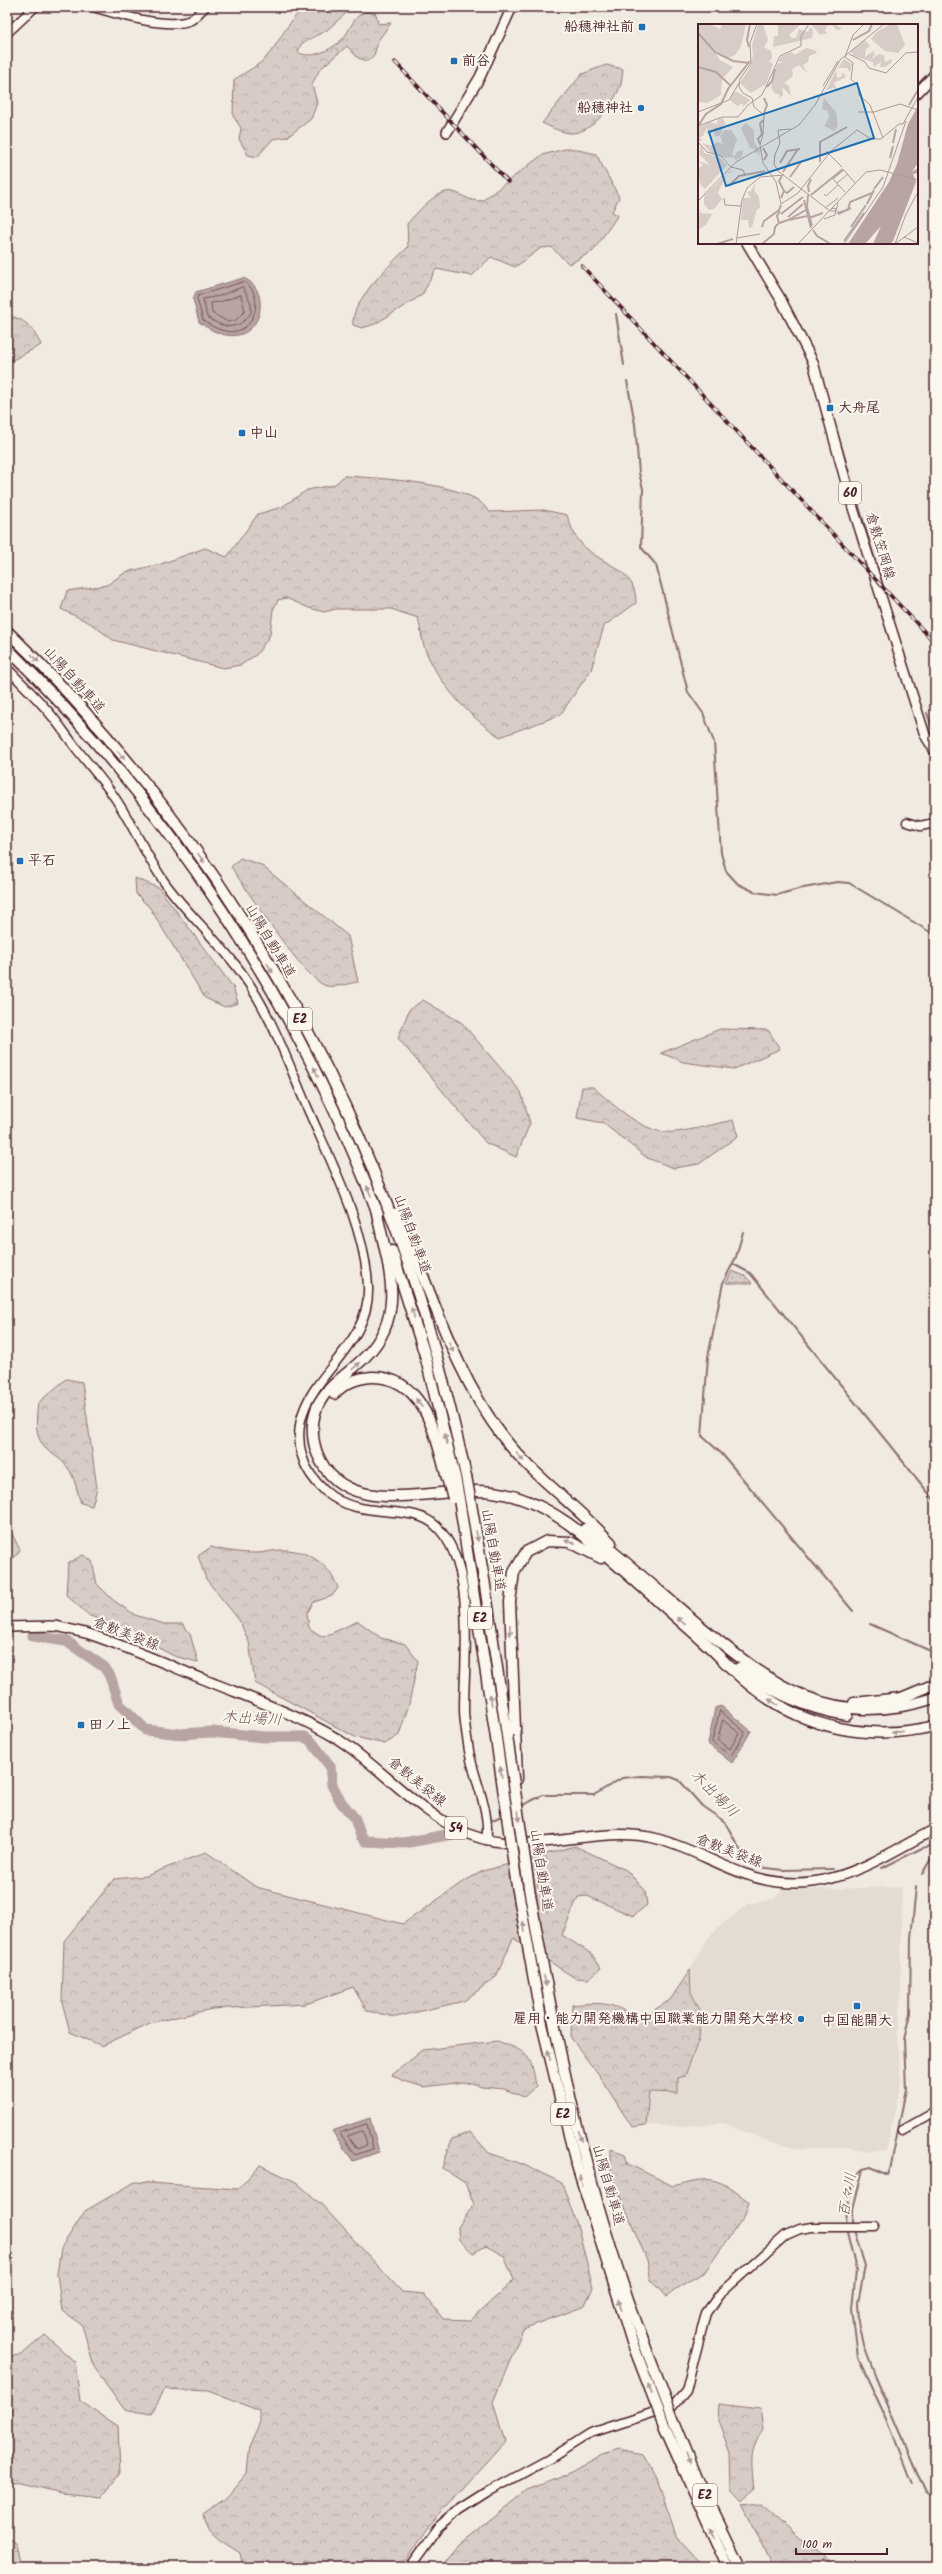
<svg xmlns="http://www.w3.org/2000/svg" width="942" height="2574" font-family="Kalam,'Klee One',sans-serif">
<defs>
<pattern id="green-dots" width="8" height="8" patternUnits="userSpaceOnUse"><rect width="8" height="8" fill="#d8ccc6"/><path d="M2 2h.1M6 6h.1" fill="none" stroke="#bbafaa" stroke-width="1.8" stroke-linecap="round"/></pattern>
<pattern id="forest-crowns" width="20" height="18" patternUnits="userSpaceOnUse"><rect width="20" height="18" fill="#d8ccc6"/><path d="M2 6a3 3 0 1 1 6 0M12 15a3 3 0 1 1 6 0" fill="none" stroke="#bbafaa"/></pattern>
</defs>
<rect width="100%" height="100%" fill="#f0eae0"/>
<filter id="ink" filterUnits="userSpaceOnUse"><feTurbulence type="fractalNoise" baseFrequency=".025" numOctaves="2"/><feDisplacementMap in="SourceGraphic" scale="8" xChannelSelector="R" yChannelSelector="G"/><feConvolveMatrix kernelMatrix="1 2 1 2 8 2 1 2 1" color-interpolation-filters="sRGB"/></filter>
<g filter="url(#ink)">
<!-- built -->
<path fill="#e4dbd2" d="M902 1887 900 2025 897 2035 901 2082 886 2150 869 2151 847 2147 802 2150 765 2140 723 2123 680 2126 646 2125 650 2093H678V2078L686 2076 700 2040 702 2012 692 1992 690 1970 708 1938 723 1924 748 1904 774 1899 781 1890Z"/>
<!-- green -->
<path fill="url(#green-dots)" stroke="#917678" d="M732 1271 745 1276 752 1283H726Z"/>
<!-- forest -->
<g fill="url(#forest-crowns)" stroke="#917678">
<path d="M305 7H353L327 30 301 44 298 52C311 61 336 48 345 36 353 24 358 6 376 14L378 24 391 23 379 39 374 55 368 61 358 58 347 46 320 69 312 84 317 103 311 119 287 137 273 139 257 157 248 155 239 139 241 128 233 116 234 80C246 71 260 66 269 54 281 39 289 20 305 7Z"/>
<path d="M606 65 623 69C622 75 622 82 620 87 612 106 593 132 572 133 561 133 551 127 542 123L582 74Z"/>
<path d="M569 148 596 154 619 197 612 212 618 215 593 251 569 264 551 247 541 248 515 267 491 257 472 276 436 269 422 295 375 324 362 328 353 325C350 301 392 263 408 247L407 224C416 214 437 188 453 192 465 195 466 201 482 201L542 155Z"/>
<path d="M7 316C25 317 34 330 41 345L7 363Z"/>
<path d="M344 476C381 478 444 482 476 499 481 502 486 508 490 512L544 510 567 515C571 528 576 540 587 549 607 567 636 569 636 603L604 626 591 670 560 715 500 737C469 716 443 689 427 654 422 644 421 630 418 618L391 609H336L324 612 309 608 286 598 278 600 273 610 270 635 257 654 241 665 223 668 113 640 90 623 61 609 67 591 107 585 126 572 161 564 205 548 227 557 258 514 282 507 307 490 334 485Z"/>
<path d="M240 858 261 865 348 936 358 982C349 983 336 988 327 986 306 983 246 888 231 867Z"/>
<path d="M135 878 159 888 233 987 238 1003 225 1007 205 998 150 908 136 894Z"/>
<path d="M423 1000 462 1023 521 1092 530 1123 516 1157 486 1143 398 1038 409 1010Z"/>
<path d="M720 1029 768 1030 780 1049 734 1069 683 1062 661 1053Z"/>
<path d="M582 1087H593C614 1105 645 1136 675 1132 694 1130 714 1124 733 1120L738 1136 699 1164 674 1168 647 1158 603 1123 577 1118Z"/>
<path d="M66 1379 82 1382 97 1488 92 1506 81 1503C77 1493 75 1477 68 1468 60 1457 52 1455 45 1448 34 1435 36 1419 38 1403Z"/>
<path d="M7 1524 20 1550 7 1566Z"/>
<path d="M211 1547C226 1551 241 1553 256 1553 265 1553 273 1550 281 1550 308 1549 329 1564 338 1588L332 1596 314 1602 307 1613 309 1628 323 1637 358 1621 381 1638 405 1644 418 1661 409 1704 399 1735 385 1744 355 1737 255 1683 249 1642 239 1620 206 1579 198 1556Z"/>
<path d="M83 1555 92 1561 97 1584 113 1600 135 1615 164 1624H183L190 1634 198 1662 174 1656 111 1623 90 1616 66 1595 68 1563Z"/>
<path d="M575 1846 626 1870 645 1890 647 1905 633 1916 587 1896 578 1897 562 1935 592 1954 601 1968 588 1979 575 1978 513 1938 496 1977 464 2001 396 2017 367 2011 353 1987 306 2004 212 2009 150 2023 102 2046 70 2032 62 2002 64 1941 114 1879 146 1876 206 1852 256 1887 403 1924 461 1883 483 1871Z"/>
<path d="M690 1970 691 1992 701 2012 699 2039 685 2076 678 2078V2093L649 2092 646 2125 632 2127 600 2077 571 2038 572 2005C608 2001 614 2004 644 2022L654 2010 670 2000Z"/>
<path d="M497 2041C528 2052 531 2054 536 2086L524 2097 504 2089 482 2087 464 2082 424 2087 403 2081 392 2075 423 2050Z"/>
<path d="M470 2132 489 2153 522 2164 562 2183 577 2225 593 2287 585 2306 523 2329 493 2402 505 2442 425 2530 401 2567H243L240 2553C225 2543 205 2534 203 2514L226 2498 247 2473 250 2444 260 2422V2411L208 2391 165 2389 151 2414 124 2409 94 2367 82 2325 62 2311 57 2274 61 2248 85 2211 135 2182 238 2189 260 2165 296 2182 321 2204 402 2292 424 2294 443 2319 471 2320 514 2280 504 2256 486 2246 473 2253 459 2240 458 2227 474 2204 465 2183 442 2168 452 2139Z"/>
<path d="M611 2149 625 2154 628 2164 673 2186C713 2175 717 2177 749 2202L745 2215 704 2273 685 2283 666 2297 651 2280 647 2260 611 2175Z"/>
<path d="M45 2335 75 2362 80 2401 118 2426 120 2474 101 2497 62 2493 7 2480V2356L21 2355Z"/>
<path d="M719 2404 760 2409 763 2429C749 2449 751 2465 754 2488L742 2502 731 2490 730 2454 718 2421Z"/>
<path d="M620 2449 643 2454 657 2478 675 2537 703 2567H440L456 2547 527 2490 562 2477 603 2454Z"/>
<path d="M761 2503 832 2565 834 2567H773L742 2505Z"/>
<path d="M7 2537 16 2544 21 2567H7Z"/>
</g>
<!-- water -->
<g fill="#b8a4a2" stroke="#8c6f72">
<path d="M243 278C278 290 258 366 199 322L193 299 196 292Z"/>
<path d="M721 1706 751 1731 732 1763 708 1744 715 1708Z"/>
<path d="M370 2118 379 2152 353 2161 332 2131Z"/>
</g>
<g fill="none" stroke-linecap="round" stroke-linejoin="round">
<!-- shore -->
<g stroke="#76545b" stroke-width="1">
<path d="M243 282C270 292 253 358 203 320L197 299 198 296Z"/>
<path d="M243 287 251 303V313C238 331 224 329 207 317L203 299 219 296Z"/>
<path d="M241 295 245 311 236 320 228 322 212 313 211 303 220 302Z"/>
<path d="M720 1711 745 1732 731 1756 712 1742Z"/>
<path d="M723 1720 739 1733 730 1749 718 1740Z"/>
<path d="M367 2124 373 2149 355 2155 340 2133Z"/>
<path d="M363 2131 367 2145 357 2149 348 2136Z"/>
</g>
<!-- stream -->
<g stroke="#8c6f72" stroke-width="2">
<path d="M616 314 624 365"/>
<path d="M627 381 635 424 639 473 643 489 641 547 656 565 688 692 703 713 714 742 721 853 726 871 738 884 755 892 777 895 798 889 837 882 849 883 935 935"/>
<path d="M835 425 883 587"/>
<path d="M927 713 935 735"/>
<path d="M743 1232 736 1257 723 1283 708 1357 702 1436 722 1454 853 1611"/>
<path d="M733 1264 750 1273 935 1501"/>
<path d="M870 1624 935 1653"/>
<path d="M521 1806 543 1795H594L622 1778 641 1776 671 1777 679 1780 702 1806 725 1822 745 1859 759 1867 783 1870 833 1869"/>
<path d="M493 1820 503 1815"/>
<path d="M882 1868 922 1848 935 1845"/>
<path d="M922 1874 935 1852"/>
<path d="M846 2220C848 2206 850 2177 863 2169"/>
<path d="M853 2226V2209L863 2169 871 2167 888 2175 890 2170 906 2089 904 2040 910 2013 911 1938 916 1887"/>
<path d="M854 2230 865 2266 858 2303 859 2323 864 2346 876 2378 926 2493 935 2498"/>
<path d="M847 2232 856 2270 852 2309 858 2358 887 2420 912 2484"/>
</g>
<!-- river -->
<path stroke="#b8a4a2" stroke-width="11" d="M33 1636 66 1641 104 1667 110 1676 119 1704 146 1730 180 1734 212 1732 264 1737H305L311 1741 330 1766 332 1785 341 1802 355 1819 361 1836 366 1841 404 1843 452 1834"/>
<defs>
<g id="secondary">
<path d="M93 7C117 14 168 30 191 20 196 17 201 10 205 7"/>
<path d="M7 33 35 7"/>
<path d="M7 668C20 682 34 695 46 709 57 721 66 735 76 748 89 765 103 780 115 798 133 825 146 856 165 883 186 912 212 935 234 963 268 1005 286 1058 307 1107 331 1162 365 1226 368 1286 372 1357 282 1383 302 1456 306 1470 314 1481 325 1491 361 1523 410 1501 436 1526 477 1564 464 1658 464 1709 464 1720 466 1732 468 1744 471 1774 492 1811 486 1840"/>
<path d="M907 822 920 826 935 823"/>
<path d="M903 2130 935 2112"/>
<path d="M409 2567 437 2528 452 2515 488 2492 549 2459 590 2433 673 2406 686 2391 706 2313 719 2295 786 2235 800 2229 812 2227H875"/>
</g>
<g id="primary">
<path d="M917 93 935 74"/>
<path d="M447 132 480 77 512 7"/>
<path d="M747 243 780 298 813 362 853 508 925 735 935 751"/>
<path d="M7 1627 56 1626 89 1634C133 1649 175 1668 218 1685 258 1701 299 1716 336 1738 382 1767 419 1815 471 1835 531 1858 594 1824 654 1838 686 1846 714 1863 745 1874 820 1901 871 1863 935 1829"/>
</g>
<g id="highway">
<path d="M7 631C187 804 328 1027 408 1263 432 1333 450 1404 466 1476"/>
<path d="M7 648C168 806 298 1003 378 1214"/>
<path d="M376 1208C385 1259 410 1312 366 1356 351 1372 330 1383 319 1403 311 1418 311 1437 317 1453 345 1524 437 1484 493 1492 525 1496 552 1511 577 1530 619 1566 660 1603 702 1640 720 1656 736 1675 755 1689 807 1730 871 1741 935 1726"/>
<path d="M397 1213C431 1288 452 1370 503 1437 534 1477 576 1505 611 1543"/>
<path d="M392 1251 425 1355 455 1477"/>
<path d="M334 1394C343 1384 357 1378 372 1377 425 1376 436 1438 447 1478"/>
<path d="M470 1498 484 1579 507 1736"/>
<path d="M459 1499 496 1738"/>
<path d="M585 1529C624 1560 661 1593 699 1625 776 1688 831 1730 935 1698"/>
<path d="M739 1668C773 1692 806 1709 847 1715"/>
<path d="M854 1703 901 1698 935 1684"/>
<path d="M517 1779 510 1602 514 1572 526 1552 547 1541 570 1542 601 1558"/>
<path d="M516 1880 542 2024 575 2159 632 2342"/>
<path d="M529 1888C555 2041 587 2193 642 2338"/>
<path d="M674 2421 699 2482 740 2567"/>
<path d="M664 2425 728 2567"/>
</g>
</defs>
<!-- secondary casing -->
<use href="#secondary" stroke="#4a1f2b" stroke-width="11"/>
<!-- primary casing -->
<use href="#primary" stroke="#4a1f2b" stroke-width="12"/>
<!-- highway casing -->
<use href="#highway" stroke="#4a1f2b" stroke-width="13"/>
<!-- secondary -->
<use href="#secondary" stroke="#fbf7ec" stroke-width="8"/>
<!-- primary -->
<use href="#primary" stroke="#fbf7ec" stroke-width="9"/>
<!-- highway -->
<use href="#highway" stroke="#fbf7ec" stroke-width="10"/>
<defs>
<g id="rail">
<path d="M395 62 508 182"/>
<path d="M582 266 935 643"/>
</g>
</defs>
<!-- rail casing -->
<use href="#rail" stroke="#4a1f2b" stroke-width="3.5"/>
<!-- rail -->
<use href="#rail" stroke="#fbf7ec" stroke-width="2" stroke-dasharray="6" stroke-linecap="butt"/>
<defs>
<g id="highway-bridge">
<path d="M466 1476 470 1498"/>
<path d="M455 1477 459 1499"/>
<path d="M447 1478 453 1498"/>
<path d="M507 1736 529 1888"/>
<path d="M496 1738 516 1880"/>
<path d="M642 2338 674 2421"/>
<path d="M632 2342 664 2425"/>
</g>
</defs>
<!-- highway-bridge casing -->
<use href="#highway-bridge" stroke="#4a1f2b" stroke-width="13" stroke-linecap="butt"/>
<!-- highway-bridge -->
<use href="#highway-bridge" stroke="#fbf7ec" stroke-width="10"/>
</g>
<!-- one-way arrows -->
<defs><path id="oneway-solid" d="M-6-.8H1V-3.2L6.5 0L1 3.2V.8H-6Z"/></defs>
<g fill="#ab9695">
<use href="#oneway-solid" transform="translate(35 658) rotate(46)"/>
<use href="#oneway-solid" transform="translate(121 755) rotate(50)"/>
<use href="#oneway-solid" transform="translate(201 858) rotate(55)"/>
<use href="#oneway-solid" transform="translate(270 968) rotate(60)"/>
<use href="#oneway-solid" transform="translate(316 1072) rotate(-115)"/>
<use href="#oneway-solid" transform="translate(369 1191) rotate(-113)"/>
<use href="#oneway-solid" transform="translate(413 1313) rotate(-106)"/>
<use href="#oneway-solid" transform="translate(451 1347) rotate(67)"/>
<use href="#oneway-solid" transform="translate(356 1366) rotate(-42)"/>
<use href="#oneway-solid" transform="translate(419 1403) rotate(-126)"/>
<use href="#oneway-solid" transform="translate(446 1439) rotate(-104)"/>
<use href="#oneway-solid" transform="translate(520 1457) rotate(48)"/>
<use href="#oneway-solid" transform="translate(477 1536) rotate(80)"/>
<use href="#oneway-solid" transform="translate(570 1542) rotate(-165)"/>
<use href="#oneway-solid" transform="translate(681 1621) rotate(-139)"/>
<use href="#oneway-solid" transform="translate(510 1630) rotate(89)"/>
<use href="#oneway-solid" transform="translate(491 1700) rotate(-98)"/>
<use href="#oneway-solid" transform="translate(773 1702) rotate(-148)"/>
<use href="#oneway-solid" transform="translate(897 1732) rotate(174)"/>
<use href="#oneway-solid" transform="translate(501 1772) rotate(-98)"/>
<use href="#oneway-solid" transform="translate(519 1816) rotate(81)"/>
<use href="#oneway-solid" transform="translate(524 1927) rotate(-100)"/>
<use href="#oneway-solid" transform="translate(545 1981) rotate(79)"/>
<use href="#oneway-solid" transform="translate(549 2055) rotate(-103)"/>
<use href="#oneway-solid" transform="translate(580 2136) rotate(76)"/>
<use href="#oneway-solid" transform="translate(581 2181) rotate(-106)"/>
<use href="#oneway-solid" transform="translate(620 2305) rotate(-109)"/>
<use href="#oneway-solid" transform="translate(650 2389) rotate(-111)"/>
<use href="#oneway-solid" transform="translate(689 2458) rotate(68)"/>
<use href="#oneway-solid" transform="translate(712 2532) rotate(-115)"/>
</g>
</g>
<!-- markers -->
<g fill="#1f6fb2" stroke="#fbf7ec" stroke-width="1.5">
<rect x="638" y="23" width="8" height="8" rx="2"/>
<rect x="450" y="57" width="8" height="8" rx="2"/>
<circle cx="641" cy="108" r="4"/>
<rect x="826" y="404" width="8" height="8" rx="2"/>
<rect x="238" y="429" width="8" height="8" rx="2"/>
<rect x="16" y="857" width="8" height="8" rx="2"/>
<rect x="77" y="1721" width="8" height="8" rx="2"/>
<rect x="853" y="2002" width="8" height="8" rx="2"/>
<circle cx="801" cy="2019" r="4"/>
</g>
<g text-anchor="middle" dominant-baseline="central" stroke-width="4" stroke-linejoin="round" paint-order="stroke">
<!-- shield labels -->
<g fill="#fbf7ec" stroke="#7f6065" stroke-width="1">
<rect x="839" y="482" width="22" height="22" rx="3"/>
<rect x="288" y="1008" width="24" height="22" rx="3"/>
<rect x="468" y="1607" width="24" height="22" rx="3"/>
<rect x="445" y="1817" width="22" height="22" rx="3"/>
<rect x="551" y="2103" width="24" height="22" rx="3"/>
<rect x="693" y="2484" width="24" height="22" rx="3"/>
</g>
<g font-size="13" font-weight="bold" fill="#4a1f2b">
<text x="850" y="493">60</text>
<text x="300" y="1019">E2</text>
<text x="480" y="1618">E2</text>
<text x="456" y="1828">54</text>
<text x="563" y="2114">E2</text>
<text x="705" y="2495">E2</text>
</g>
<!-- poi labels -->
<g font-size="14" font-weight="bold" fill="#4a1f2b" stroke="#fbf7ec" text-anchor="start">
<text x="634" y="27" text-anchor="end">船穂神社前</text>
<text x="462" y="61">前谷</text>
<text x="633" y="108" text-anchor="end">船穂神社</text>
<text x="838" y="408">大舟尾</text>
<text x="250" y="433">中山</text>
<text x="28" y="861">平石</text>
<text x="89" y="1725">田ノ上</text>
<text x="793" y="2019" text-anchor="end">雇用・能力開発機構中国職業能力開発大学校</text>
<text x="857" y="2021" text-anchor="middle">中国能開大</text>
</g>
<!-- street labels -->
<g font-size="14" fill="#4a1f2b" stroke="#fbf7ec">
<text transform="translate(880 546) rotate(73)">倉敷笠岡線</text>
<text transform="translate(74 680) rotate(48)">山陽自動車道</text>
<text transform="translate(270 941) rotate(59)">山陽自動車道</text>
<text transform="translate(412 1234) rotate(70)">山陽自動車道</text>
<text transform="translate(493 1550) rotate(80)">山陽自動車道</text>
<text transform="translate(126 1634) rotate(21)">倉敷美袋線</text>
<text transform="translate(417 1782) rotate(39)">倉敷美袋線</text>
<text transform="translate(729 1851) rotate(21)">倉敷美袋線</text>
<text transform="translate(541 1870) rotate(81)">山陽自動車道</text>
<text transform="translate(608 2185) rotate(74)">山陽自動車道</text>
</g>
<!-- water labels -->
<g font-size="15" font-style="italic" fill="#704e55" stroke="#fbf7ec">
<text transform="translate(252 1719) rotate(3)">木出場川</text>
<text transform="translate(714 1794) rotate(45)">木出場川</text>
<text transform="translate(848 2195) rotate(-80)">百々川</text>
</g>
</g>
<!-- overview -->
<g transform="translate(698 24)">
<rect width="220" height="220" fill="#f0eae0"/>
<path d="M0 0H12L22 5 25 0H48L43 22 37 31 30 34 14 24 22 36 35 43 24 55 23 71 9 79 0 78ZM60 0H65L70 16 66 23 73 27 74 34 71 37 75 40 68 60 53 69 42 59 52 43 55 31 54 21ZM80 0H103L91 11 94 14H98L101 5 110 8 112 3 115 6 114 14 75 23 76 12H80ZM113 0H137L144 5 139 6 134 1 129 2 127 6 129 9 122 11ZM193 0H199L207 21 200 29 187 27 173 15 180 7ZM167 16 172 22 168 25 167 33 175 27 177 31 172 36 181 30 186 31 187 38 194 35 193 39 187 43H182L183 38 176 43 175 38 156 32 153 27ZM108 24 117 26 119 29 111 32 110 38 105 41 109 49 101 41 94 45 95 52 86 59 91 62 93 72 84 63 85 71 81 75 82 71 76 69 73 63 79 40 85 38 80 37 84 32 93 28 97 31ZM146 35 154 40 152 48 149 44H140ZM138 46 139 54 143 53 145 48 148 53 136 59 140 68 136 64 128 66ZM36 68H39L52 76 45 83V79L39 82 32 76ZM126 74 138 88 140 102 136 107 126 102 131 93 130 87 124 85ZM25 94 28 100 23 103 25 106 21 112H17L15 105 9 111V103L5 112 2 113 4 117H0L1 103 11 98 19 100 20 95ZM48 99 56 106V118L63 127 61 132 60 128 56 130 57 125 52 124 43 104ZM27 106H33L39 115 34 130 37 132 38 128 45 126 44 133 38 136 35 133 28 134 13 129 4 119 15 122 18 118 25 120 22 112ZM0 119 4 121 6 129 21 133 29 141 7 165 2 160 0 149V145L5 141 0 137 12 141 1 130 3 121ZM33 146 34 148 29 150 22 164 20 169 24 175 16 185 11 186 6 180V172ZM58 158 56 166 61 173 62 184 59 185 54 203 51 204 50 196H43L45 174H53L49 168 53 167ZM2 185 3 189 14 190 8 201 0 206Z" fill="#d8ccc6"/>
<path d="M220 82V139L214 148 220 144V149L215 150 218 158 195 217 192 220H175L183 202 167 220H150L191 158 199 140 210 100Z" fill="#b8a4a2"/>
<path fill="none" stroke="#b8a4a2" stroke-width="2" d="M0 9 17 28 35 37 51 39M155 16 171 7 174 0M51 23 49 16 52 0M0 43 18 48 33 62M69 63 74 57 77 45M211 81 220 66M66 89 69 81 66 74M0 102 8 90 23 80 30 65 52 37M195 119 198 105M62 120 60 115 64 110 62 100 65 96M65 124 69 131 66 136M192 134 195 122M122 138V118L149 103M82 139 89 127 102 125M85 148 100 125M92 153 103 138M134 154 145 145M31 162 41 152 67 147M176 165 185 153M86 167 89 169 96 163M111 168 110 162 113 155M110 171 109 183 114 202M113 171 134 154M83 174 86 167 81 157 84 152M106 176 113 204M169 180 176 166M139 189 150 186 152 178 174 169M83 190 105 173M140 190 153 184M90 193 105 180M111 194 125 189M90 196 108 186M91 196 109 192M85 198 81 199 90 196M64 203 66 197 81 186 83 181M153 203 168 181M115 206 119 212 133 220M146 217 166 189M19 220 35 215M64 220 76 210 77 203 81 199 79 192 82 187"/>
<path fill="none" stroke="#ae9998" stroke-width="1" d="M59 0 52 19 53 39 42 55 41 63 45 69 54 74 56 83 66 91 65 110 62 121 65 139 78 158 83 180 100 169 133 127 159 106 173 115H183L201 100H205L220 73M166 0 155 11 147 33 155 39 153 55 160 62 161 71 172 81 185 114M151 30 167 38 171 44 188 49 208 29 220 28M125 62 140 37M0 88 31 76 41 59M160 88H176M176 88 202 80 220 86M0 102 24 93H40L50 81 64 71 82 32 103 22V12L111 0M0 118 9 128 23 132 33 143 45 146 47 151M128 127 144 143M77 131 76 140 80 147 132 187H138L137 184 133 185M76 133 82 119 80 106 93 105M146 146 135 155 147 168M146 146 157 159M139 159 150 150M126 170 128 172 140 161M26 174 27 181 43 182M0 177 38 138 101 101 117 81 142 36 186 0M127 184 140 174M126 195 137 191 140 179M206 213 220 219M39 214 62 210M38 220 44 176 49 164 62 153 86 151M100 220 168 148 182 146 220 156M146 220 185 163 208 97M197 220 208 190 220 168M197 220 220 203"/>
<path fill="#1f6fb2" fill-opacity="0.15" stroke="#1f6fb2" stroke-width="2" d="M159 59 176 114 28 162 11 108Z"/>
<rect width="220" height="220" fill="none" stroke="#4a1f2b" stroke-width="2"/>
</g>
<!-- margin -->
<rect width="942" height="2574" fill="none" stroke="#fbf7ec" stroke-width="24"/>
<rect x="12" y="12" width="918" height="2550" fill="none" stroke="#4a1f2b" stroke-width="1.5" filter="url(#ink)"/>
<!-- scale -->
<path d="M796 2548v6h91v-6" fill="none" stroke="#4a1f2b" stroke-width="2"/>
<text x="802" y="2548" font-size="12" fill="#4a1f2b" stroke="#fbf7ec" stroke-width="3" paint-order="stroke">100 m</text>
</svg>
